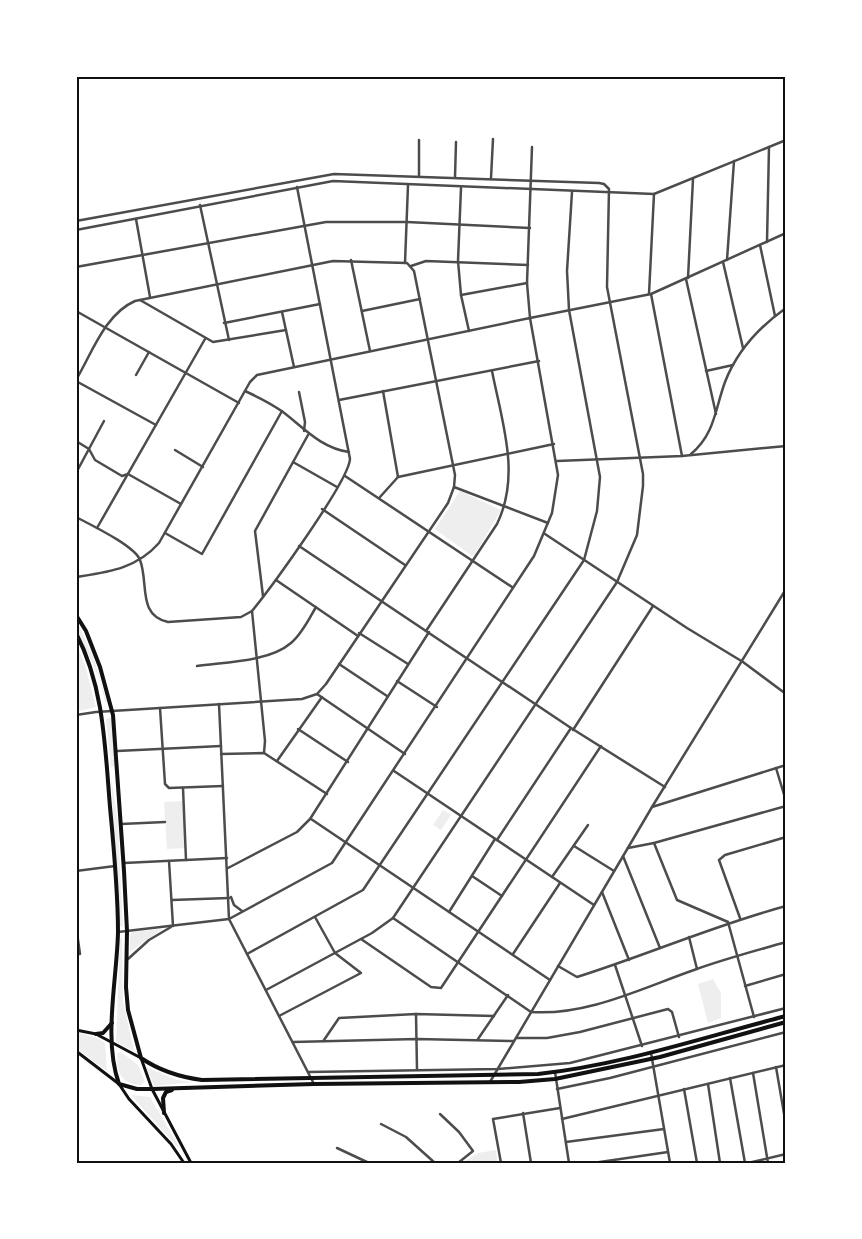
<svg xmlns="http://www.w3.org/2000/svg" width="862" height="1239" font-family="Mulish,sans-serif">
<rect width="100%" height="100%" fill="#fff"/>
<!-- green -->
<g fill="#eee">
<path d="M460 491 501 510 475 554 472 556 435 529Z"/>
<path d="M76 620 93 656 107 702H105L100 680 76 628Z"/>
<path d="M76 643 85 665 96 707 79 711 76 696Z"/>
<path d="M110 717 112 720 115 766 111 767 106 719Z"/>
<path d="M111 776 118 824 123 927 119 926Z"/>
<path d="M183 801 185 848 167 849 164 802Z"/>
<path d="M443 810 451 815 441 830 433 825Z"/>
<path d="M161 929V930L130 952V935L133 932Z"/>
<path d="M122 937 123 1001 134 1051 116 1042 120 939Z"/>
<path d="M713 979 721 993V1018L708 1023 698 984Z"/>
<path d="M76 1032 97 1038 105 1043 107 1071 76 1048Z"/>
<path d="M121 1052 138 1065 145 1082 141 1085C121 1084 116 1072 117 1053Z"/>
<path d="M146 1067 177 1080 194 1082 154 1086Z"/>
<path d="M131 1095 150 1097 179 1147 178 1148Z"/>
<path d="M496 1150 497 1163H466L465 1161 478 1153Z"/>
</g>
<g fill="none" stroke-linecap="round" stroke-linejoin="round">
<!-- minor -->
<g stroke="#4c4c4c" stroke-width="2.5">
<path d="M532 147 527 283 530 318 651 294 786 233"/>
<path d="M419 176V140"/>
<path d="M455 177 456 142"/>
<path d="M491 178 493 139"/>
<path d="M461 188 458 261 461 295 469 331"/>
<path d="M200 205 229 340"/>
<path d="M136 219 150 297"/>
<path d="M76 221 334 174 599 183 604 184 609 189 607 287 643 474V486L637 535 617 582 393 918 372 933 266 990"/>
<path d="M76 230 333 181 654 194 786 140"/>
<path d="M767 242 769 147"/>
<path d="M760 245 775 316"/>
<path d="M351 260 370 351"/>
<path d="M727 260 734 161"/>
<path d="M723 262 743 348"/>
<path d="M405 263 408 185"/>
<path d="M411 266 426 261 528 265"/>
<path d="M76 267 326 222H407L530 228"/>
<path d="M688 278 693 179"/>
<path d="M686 279 716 414"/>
<path d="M649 294 654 194"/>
<path d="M651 294 682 456"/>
<path d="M461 295 527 283"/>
<path d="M140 300 213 342 286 330"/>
<path d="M76 311 239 403"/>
<path d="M362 311 420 299"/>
<path d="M282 312 294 367"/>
<path d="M224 323 320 304"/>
<path d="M706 371 733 365"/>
<path d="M136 375 149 352"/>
<path d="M76 381 156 425"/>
<path d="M245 391C258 397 272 404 283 412 304 428 321 448 349 452"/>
<path d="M299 392 305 422 304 431"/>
<path d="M339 400 539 361"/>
<path d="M76 441 89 449 95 460 122 476 128 474 181 504"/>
<path d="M175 450 203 467"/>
<path d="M691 454C715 434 715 409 725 382 737 351 759 327 786 308"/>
<path d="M557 461 682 456 786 446"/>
<path d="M293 462 337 487"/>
<path d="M76 473 104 421"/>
<path d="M345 476 512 587"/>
<path d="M398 477 554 444"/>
<path d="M454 487 548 523"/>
<path d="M380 497 398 477 383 391"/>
<path d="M322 509 405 565"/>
<path d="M76 517C91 525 135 546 140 560 149 583 137 615 168 622L241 617 252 611C270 589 349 481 350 459L297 187"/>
<path d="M97 528 205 339"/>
<path d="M165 533 202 554 282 411"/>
<path d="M545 534 687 628 743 662 786 694"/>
<path d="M299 546 571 728 665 787"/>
<path d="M276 580 358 636"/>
<path d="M263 596 255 531 308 435"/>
<path d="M252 611 265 741 264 753"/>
<path d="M426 631 497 524C521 475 502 422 492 371"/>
<path d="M359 633 408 664"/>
<path d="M339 664 387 696"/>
<path d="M197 666C225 662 269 662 291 643 302 634 309 619 316 607"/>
<path d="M397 681 437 707"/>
<path d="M317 694 405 754"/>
<path d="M160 708 165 784 169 788 223 786"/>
<path d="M298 729 348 762"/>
<path d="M573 730 653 606"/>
<path d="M117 751 221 746"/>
<path d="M221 754 264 753 327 794"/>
<path d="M277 761 322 697"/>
<path d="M776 768 786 801"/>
<path d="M394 771 594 905"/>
<path d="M183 788 186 860"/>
<path d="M652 807 786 589"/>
<path d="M311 819 550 980"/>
<path d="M121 824 165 822"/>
<path d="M497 840 571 728"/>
<path d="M654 843 677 900 728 922"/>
<path d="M574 846 614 871"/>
<path d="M628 848 654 843 786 806"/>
<path d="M623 856 660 948"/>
<path d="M169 861 173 926"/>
<path d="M124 863 227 858"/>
<path d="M228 868 297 832 310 819 429 632"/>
<path d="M76 871 115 866"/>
<path d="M472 876 502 896"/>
<path d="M552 877 588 825"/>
<path d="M602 892 629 960"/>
<path d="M172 900 229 898"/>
<path d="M449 912 495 839"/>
<path d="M393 918 531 1012C587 1016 642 988 694 970 724 959 755 951 786 942"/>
<path d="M740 918 719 860 725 855 786 837"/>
<path d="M728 922 754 1017"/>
<path d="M76 926 80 954H76"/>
<path d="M689 937 697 969"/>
<path d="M361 939 431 987 441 988 601 746"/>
<path d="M247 954 363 890 584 560 597 511 600 477 569 310 567 271 572 192"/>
<path d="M513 954 560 883"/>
<path d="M615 965 642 1046"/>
<path d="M558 966 577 977C647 955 715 925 786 906"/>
<path d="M745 986 786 974"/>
<path d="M416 1014 417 1069"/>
<path d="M279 1016 361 973 335 953 315 917"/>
<path d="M516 1038H547L580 1032 668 1009 672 1012 679 1037"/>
<path d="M478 1039 508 995"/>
<path d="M324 1040 339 1018 416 1014 494 1016"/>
<path d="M293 1042 417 1039 514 1041"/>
<path d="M651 1053 670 1163"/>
<path d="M776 1067 786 1125"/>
<path d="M308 1072 498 1069 570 1063 786 1008"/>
<path d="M555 1072 569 1163"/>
<path d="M753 1073 768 1163"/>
<path d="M730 1078 745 1163"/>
<path d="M708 1084 720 1163"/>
<path d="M557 1089 610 1078 786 1032"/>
<path d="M684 1089 697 1163"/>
<path d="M523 1113 531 1163"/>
<path d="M440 1114 459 1132 473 1151 458 1163"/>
<path d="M562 1119 786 1065"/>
<path d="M381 1124 406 1137 435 1163"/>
<path d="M566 1142 664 1129"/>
<path d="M337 1148 369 1163"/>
<path d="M501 1163 493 1119 560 1108"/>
<path d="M593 1163 668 1152"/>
<path d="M748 1163 786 1154"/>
</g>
<!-- tertiary -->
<g stroke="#4c4c4c" stroke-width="2.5">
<path d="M76 380C92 353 105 314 135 301L333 261 407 263 414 271 455 475 454 487 448 503 326 684 317 694 302 699 96 712 76 715"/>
<path d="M76 577C108 572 136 569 159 543L250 382 257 375 530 318 558 475 552 513 534 556 332 863 229 919 118 932"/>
<path d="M219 704 229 919 314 1084"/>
<path d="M231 897 234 905 242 911"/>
<path d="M128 959 149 940 171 927"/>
<path d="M490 1082 652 807 786 765"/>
</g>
<!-- secondary -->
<g stroke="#111" stroke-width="3">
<path d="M76 1030 96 1034 141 1058 152 1089 191 1163"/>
<path d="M76 1051 119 1084 129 1099 171 1144 184 1163"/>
</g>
<!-- primary -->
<g stroke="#111" stroke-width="4">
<path d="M76 615 86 631 100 667 113 715 124 871 127 931 126 987 128 1010 141 1058C160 1071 179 1077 202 1080L538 1074C622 1065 704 1037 786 1016"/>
<path d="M76 633C104 687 105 747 110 807 114 849 118 891 118 932 117 980 103 1039 119 1084L137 1089H152L314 1084 519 1082 555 1079 660 1057 786 1022"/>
<path d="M96 1034 103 1033 112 1023"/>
<path d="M164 1113 163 1098 166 1092 172 1090"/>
</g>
</g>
<!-- border -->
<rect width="862" height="1239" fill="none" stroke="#ffffff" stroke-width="155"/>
<rect x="78" y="78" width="706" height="1084" fill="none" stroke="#111" stroke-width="2"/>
</svg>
